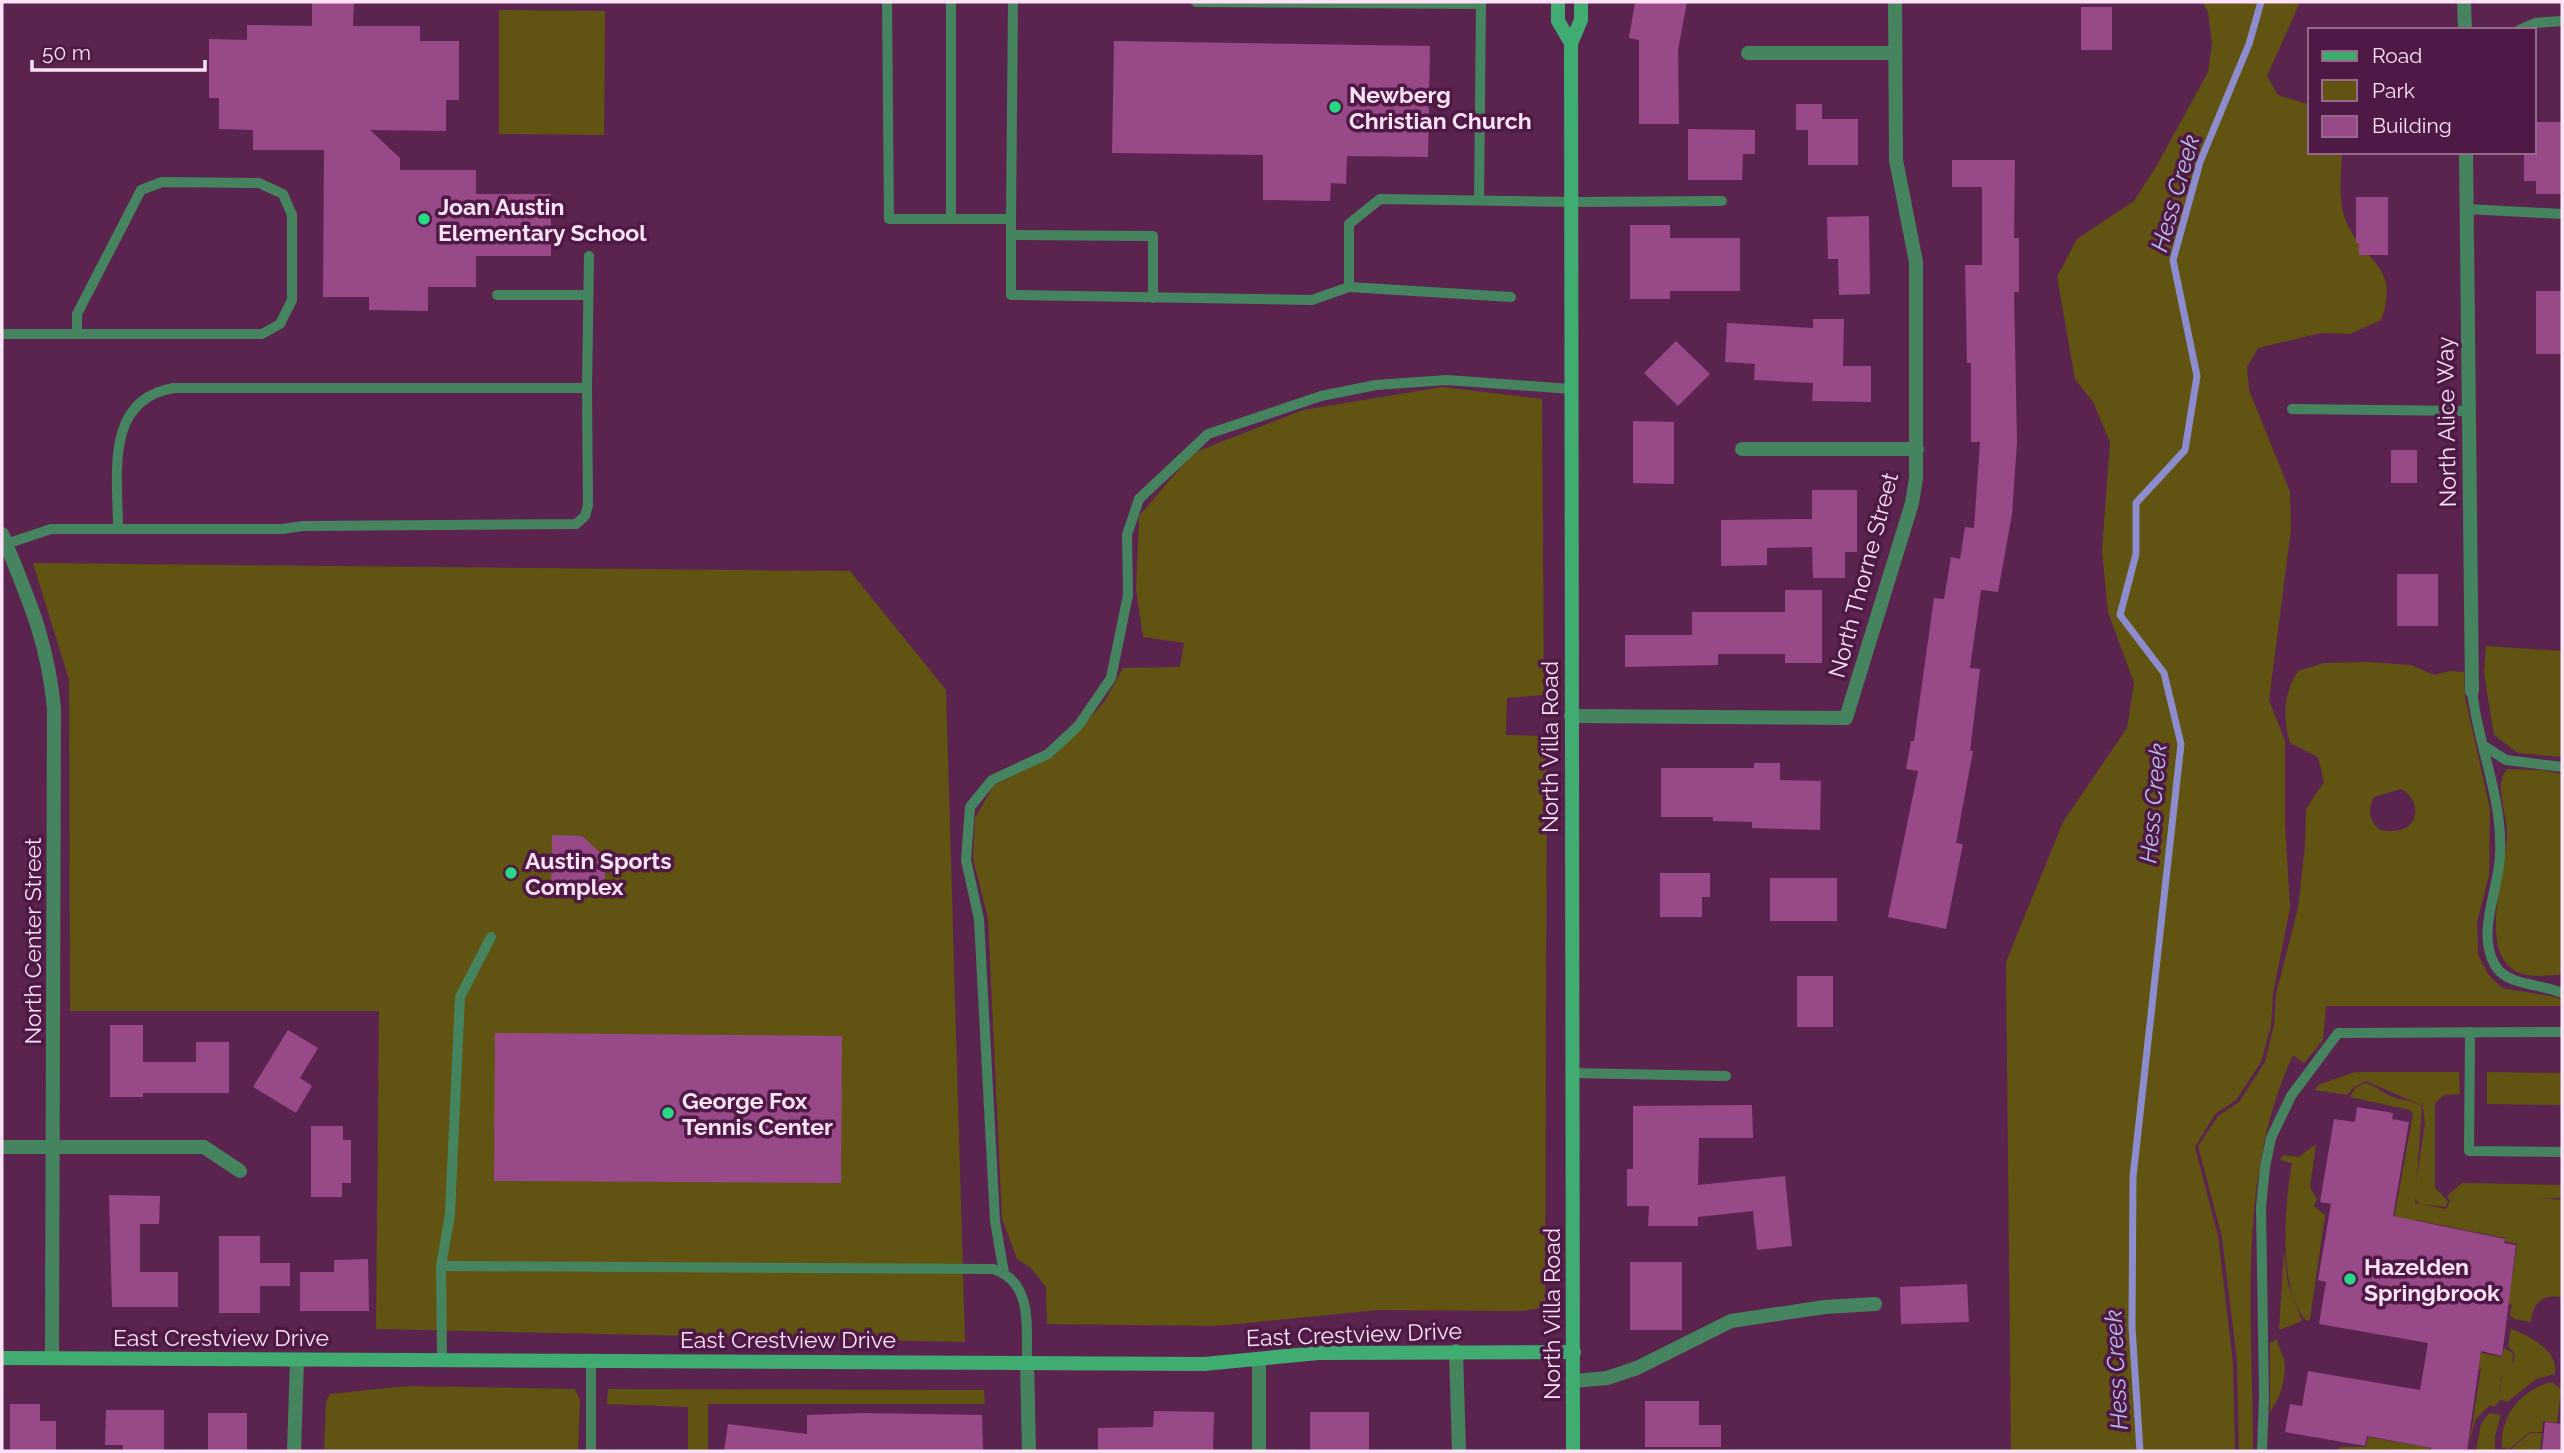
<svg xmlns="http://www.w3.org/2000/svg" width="2564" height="1453" font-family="Raleway,sans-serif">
<rect width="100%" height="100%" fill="#5a244f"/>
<!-- green -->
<g fill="#615312" fill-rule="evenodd">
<path d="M2202 2H2300L2267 76 2278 95 2310 105V152H2342C2341 177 2337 206 2349 228 2371 266 2399 269 2381 320L2350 334 2321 333 2258 348 2247 367 2249 390 2290 492 2291 529 2269 700 2285 741V824L2290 908 2273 993 2271 1026 2261 1062 2236 1100 2215 1114 2195 1147 2218 1236 2233 1363 2235 1451H2011L2006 962 2063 822 2127 728 2134 683 2108 612 2102 551 2110 442 2093 402 2075 379 2057 277 2077 239 2134 201 2157 165 2208 72 2212 43 2208 12Z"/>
<path d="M499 10 605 11 604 135 499 134Z"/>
<path d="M1442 387 1542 399 1544 695 1507 698 1506 735 1547 736 1545 1307 1522 1311 1378 1310 1216 1326 1047 1324 1046 1287 1031 1268 1017 1259 1002 1218 988 918 973 859 975 818 994 785 1054 756 1104 702 1123 668 1180 667 1184 643 1143 637 1136 590 1139 516 1193 453 1303 410Z"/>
<path d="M33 563 850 571 946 690 965 1342 376 1329 379 1011H70L69 680Z"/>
<path d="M2486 646 2562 651V757L2518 753 2494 735 2484 673Z"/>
<path d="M2368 662 2411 665 2434 675 2450 671 2464 672 2465 697 2490 809 2489 875 2477 922 2478 955 2488 974 2502 988 2556 997 2562 1000V1006H2326L2323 1040 2304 1063 2293 1055C2236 1177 2253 1320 2253 1451H2239L2237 1361 2222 1237 2198 1146 2218 1116 2239 1102 2265 1062 2274 1025 2276 994 2298 908 2305 846 2306 809 2324 782 2318 757 2290 743C2283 718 2283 694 2298 671L2324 663ZM2401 789C2417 796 2422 822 2403 829 2396 832 2387 831 2380 830 2369 820 2367 811 2374 797Z"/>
<path d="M2508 769 2541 770 2562 774V972L2558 975C2546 975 2531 978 2520 973 2474 955 2508 870 2507 831 2507 815 2493 780 2508 769Z"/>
<path d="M2355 1072H2459L2460 1094 2444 1095 2435 1103V1188L2448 1201 2445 1207 2420 1204 2414 1197 2425 1124 2423 1106 2366 1081 2354 1087 2347 1095 2315 1090 2318 1085Z"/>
<path d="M2487 1072 2562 1073V1105L2487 1104Z"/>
<path d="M2365 1083C2376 1086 2380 1091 2390 1096 2401 1101 2411 1099 2422 1107L2415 1203 2446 1209 2450 1201 2447 1196 2462 1183 2562 1185V1198H2539L2562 1200V1297C2543 1293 2532 1304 2531 1322L2514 1319 2510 1315 2512 1305 2506 1302 2501 1272 2513 1274 2517 1244 2505 1241V1238L2416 1220 2409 1257 2389 1246 2413 1114 2410 1110 2350 1097 2355 1088Z"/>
<path d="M2316 1144 2310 1187 2317 1199 2314 1206 2325 1215 2310 1319 2307 1321C2277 1292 2285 1201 2292 1163L2280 1160 2283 1155 2299 1157Z"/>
<path d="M2284 1251 2288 1284 2302 1321 2279 1330Z"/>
<path d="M2511 1329C2529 1336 2559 1350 2555 1374L2536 1379 2507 1402 2500 1400 2495 1407 2490 1405 2475 1420 2469 1445 2481 1369 2469 1367 2472 1351 2502 1357 2504 1348 2513 1353 2512 1364 2501 1378 2499 1395C2501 1389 2500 1383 2502 1378 2507 1367 2516 1366 2514 1352L2508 1347Z"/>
<path d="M2277 1339C2278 1346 2282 1352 2284 1359 2287 1377 2280 1399 2270 1412V1343Z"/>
<path d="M2552 1382 2561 1389 2557 1423 2543 1421 2542 1432H2530L2509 1449 2502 1448C2500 1415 2521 1390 2552 1382Z"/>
<path d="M407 1386 575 1389 580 1400 578 1451H324L326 1402 330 1394Z"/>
<path d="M608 1389 984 1390 985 1404H708V1451H688V1407L607 1404Z"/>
<path d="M2489 1413 2501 1415 2495 1436V1451H2476L2481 1424Z"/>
<path d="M2530 1433H2542L2540 1451H2501L2510 1450Z"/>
<path d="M2368 1437 2430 1448 2429 1451H2337L2340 1447H2366Z"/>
</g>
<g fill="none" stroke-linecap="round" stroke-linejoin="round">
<!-- stream -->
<path stroke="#8d8cce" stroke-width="7" d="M2140 1451 2132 1327 2133 1177 2181 744 2164 673 2120 615 2136 554V503L2185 450 2197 376 2173 260 2200 162 2249 44 2261 2"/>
</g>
<!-- building -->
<g fill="#984987">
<path d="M312 2H354L353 26H420V41H459V100H446V131L370 130 400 158V170H476V194H551V256H476V287H428V311L369 310V297H323L324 150H253V130L219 129V98H209V39L247 40V25L312 26Z"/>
<path d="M1635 2H1687L1678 50 1679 124H1639V40L1629 38Z"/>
<rect x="2081" y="7" width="31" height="43"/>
<path d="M1114 41 1430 46 1428 157 1347 156 1346 184 1331 183 1330 201 1263 200V155L1112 153Z"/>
<path d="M1796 104H1822V119H1858V165H1808V130H1796Z"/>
<path d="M2537 122H2562V194H2536V181H2524V152L2537 151Z"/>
<path d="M1688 129 1755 130V154H1743L1742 180H1688Z"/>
<path d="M1952 160H2015L2014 238H2019V292H2014L2017 442 2012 514 1998 592 1981 590 1970 668 1980 669 1970 751H1973L1956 843 1963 844 1946 929 1888 917 1918 771 1906 769 1911 741H1914L1934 598 1944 599 1951 557 1960 559 1965 527 1974 528 1980 442H1971V363H1967L1965 265H1982V187H1952Z"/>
<path d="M2356 197H2388V255H2359V243H2356Z"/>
<path d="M1869 216 1870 294 1839 295 1838 259H1828L1827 217Z"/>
<path d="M1630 225H1670V238H1740V291H1670V299H1630Z"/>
<rect x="2536" y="291" width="26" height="63"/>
<path d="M1813 319H1844L1843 366H1871V402L1812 401 1813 383 1754 380 1755 364 1725 362 1727 323 1813 328Z"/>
<path d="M1676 341 1710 374 1678 406 1644 373Z"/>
<path d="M1633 421 1674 422V484L1633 483Z"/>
<rect x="2391" y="450" width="26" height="33"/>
<path d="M1812 490H1857V552H1845V578H1813L1812 547 1767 548V565L1721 566V520L1812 519Z"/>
<rect x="2397" y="574" width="41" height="52"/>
<path d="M1785 590H1822V663H1785V654H1718V665L1625 667V635H1692V612H1785Z"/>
<path d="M1754 763H1780V780L1821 781 1820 830 1752 828V822L1713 821V817H1661V768H1754Z"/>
<path d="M552 835 582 836 605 857V889H551Z"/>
<path d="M1660 873H1710V897H1702V917H1660Z"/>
<rect x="1770" y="878" width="67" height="43"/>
<rect x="1797" y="976" width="36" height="51"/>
<path d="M110 1025H143V1062H196V1042H229V1093H143V1097H110Z"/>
<path d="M288 1030 318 1048 300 1078 312 1086 296 1113 253 1087Z"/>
<path d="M495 1033 842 1036 841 1183 494 1181Z"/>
<path d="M1752 1105 1753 1138H1699L1698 1185 1785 1176 1792 1246 1757 1250 1753 1211 1698 1217V1226H1648L1649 1206H1627V1169H1633V1106Z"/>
<path d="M2357 1107 2393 1113 2392 1119 2409 1122 2393 1216 2505 1239 2504 1243 2516 1245 2502 1356 2481 1351 2467 1451H2431V1448L2367 1436 2365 1446 2285 1432 2290 1404 2302 1406 2308 1371 2420 1390 2428 1343 2319 1324 2326 1282 2318 1280 2331 1204 2320 1202 2334 1119 2355 1122Z"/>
<path d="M311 1126H343V1140H351V1183H342V1197H311Z"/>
<path d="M109 1195 160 1196 159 1224H140V1272H178V1307H112Z"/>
<path d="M219 1236H260V1263H290V1286H260V1313H219Z"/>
<path d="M368 1259 369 1311H300V1272H334V1260Z"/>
<rect x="1630" y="1262" width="52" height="68"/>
<path d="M1967 1284 1969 1322 1901 1324 1900 1287Z"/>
<path d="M1645 1401H1699V1425H1721V1447H1645Z"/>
<path d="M10 1404H40V1421H56V1451H10Z"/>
<path d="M106 1410H164V1451H123V1445H105Z"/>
<path d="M1154 1411 1214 1412 1213 1451H1098V1428L1153 1427Z"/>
<rect x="1310" y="1412" width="59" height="39"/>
<rect x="208" y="1413" width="39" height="38"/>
<path d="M864 1413 982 1415 983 1450 724 1451 728 1424 807 1434V1415Z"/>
<path d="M2545 1422 2562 1424V1451H2542Z"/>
</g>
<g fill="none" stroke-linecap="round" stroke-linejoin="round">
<!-- lane -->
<g stroke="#46845f" stroke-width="10">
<path d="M887 2 889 219H1011V295L1312 300 1349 287V224L1380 199 1571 202 1722 201"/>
<path d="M951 2V219"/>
<path d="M1196 2 1481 4 1479 200"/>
<path d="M2519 30 2535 23 2562 21"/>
<path d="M2467 209 2562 214"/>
<path d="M1011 219 1013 2"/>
<path d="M1011 235 1153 236V298"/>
<path d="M1349 287 1511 297"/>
<path d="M497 295H588"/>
<path d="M2 334H262L280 324 292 300V215L283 194 259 183 162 182 141 190 77 314V334"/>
<path d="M587 388 589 256"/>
<path d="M2292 409 2469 411"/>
<path d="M6 544 51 529H282L303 526 576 524 585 516 588 505 587 388H174C104 399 118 475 118 529"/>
<path d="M2472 691C2478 746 2503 798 2500 855 2499 890 2476 932 2495 965 2507 987 2542 983 2562 993"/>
<path d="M2484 746 2506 760 2562 767"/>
<path d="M2470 1032 2469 1151 2562 1152"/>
<path d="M1571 1073 1726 1076"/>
<path d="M441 1266 993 1269C1034 1282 1026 1328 1027 1363"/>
<path d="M1004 1273 995 1221 979 919 966 860 970 807 992 780 1048 754 1078 726 1111 678 1128 595 1127 535 1139 499 1208 434 1321 396 1376 385 1447 380 1571 389"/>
<path d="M442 1360 441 1266 450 1214 460 997 491 937"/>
<path d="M591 1361V1451"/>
<path d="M2262 1451 2264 1397 2261 1207 2265 1167 2271 1138 2291 1096 2338 1033 2562 1032"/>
</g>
<!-- street -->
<g stroke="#46845f" stroke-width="14">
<path d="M2464 2 2465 30"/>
<path d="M1748 53H1895"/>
<path d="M2466 152 2472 691"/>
<path d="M1742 449H1917"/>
<path d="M2 534C28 598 47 638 54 708L52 1358"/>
<path d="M1571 716 1846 718 1912 503 1916 478V262L1896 160 1895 2"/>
<path d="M2 1147H204L240 1171"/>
<path d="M1456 1351 1459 1451"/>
<path d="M1259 1359V1451"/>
<path d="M1027 1363 1029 1451"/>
<path d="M1574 1381 1607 1378 1637 1368 1731 1321 1825 1307 1875 1304"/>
<path d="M294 1451 297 1361"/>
</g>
<!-- secondary -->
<g stroke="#41ac72" stroke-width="14">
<path d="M1558 2V21L1571 43"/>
<path d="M2 1358 1204 1364 1318 1353 1574 1352"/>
<path d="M1573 1451 1571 43 1581 20V2"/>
</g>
</g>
<!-- markers -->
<g fill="#28d885" stroke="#4e1944" stroke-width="2.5">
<circle cx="1335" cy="107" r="7"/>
<circle cx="424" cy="219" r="7"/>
<circle cx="511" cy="873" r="7"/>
<circle cx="668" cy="1113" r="7"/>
<circle cx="2350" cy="1279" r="7"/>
</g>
<g text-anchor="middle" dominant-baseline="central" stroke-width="7" stroke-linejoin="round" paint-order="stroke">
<!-- poi labels -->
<g font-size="23" font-weight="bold" fill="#fee2f6" stroke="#4e1944" text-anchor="start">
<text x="1349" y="94">Newberg<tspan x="1349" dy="26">Christian Church</tspan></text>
<text x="438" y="206">Joan Austin<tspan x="438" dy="26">Elementary School</tspan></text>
<text x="525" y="860">Austin Sports<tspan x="525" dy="26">Complex</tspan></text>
<text x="682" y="1100">George Fox<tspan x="682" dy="26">Tennis Center</tspan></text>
<text x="2364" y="1266">Hazelden<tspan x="2364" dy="26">Springbrook</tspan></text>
</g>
<!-- street labels -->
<g font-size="23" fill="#fee2f6" stroke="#4e1944">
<text transform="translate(2446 422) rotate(-91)">North Alice Way</text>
<text transform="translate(1863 575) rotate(-75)">North Thorne Street</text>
<text transform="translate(1549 747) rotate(-90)">North Villa Road</text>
<text transform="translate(32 941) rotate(-90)">North Center Street</text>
<text transform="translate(1551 1314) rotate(-90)">North Villa Road</text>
<text transform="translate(1354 1334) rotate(-2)">East Crestview Drive</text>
<text x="221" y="1337">East Crestview Drive</text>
<text x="788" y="1339">East Crestview Drive</text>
</g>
<!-- water labels -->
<g font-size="24" font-style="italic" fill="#b7c0ed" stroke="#4e1944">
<text transform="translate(2175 193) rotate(-74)">Hess Creek</text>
<text transform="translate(2153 803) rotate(-85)">Hess Creek</text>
<text transform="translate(2116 1370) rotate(-93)">Hess Creek</text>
</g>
</g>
<!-- border -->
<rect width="2564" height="1453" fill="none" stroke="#fee2f6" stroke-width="7"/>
<!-- legend -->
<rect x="2308" y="28" width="228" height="126" fill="#4e1944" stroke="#94698b" stroke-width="2"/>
<rect x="2322" y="51" width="35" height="10" fill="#41ac72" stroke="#94698b" stroke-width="2"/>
<text x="2372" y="63" font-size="21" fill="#fee2f6">Road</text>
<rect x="2322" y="80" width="35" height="21" fill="#615312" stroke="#94698b" stroke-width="2"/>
<text x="2372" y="98" font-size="21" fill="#fee2f6">Park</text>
<rect x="2322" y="116" width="35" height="21" fill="#984987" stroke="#94698b" stroke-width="2"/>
<text x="2372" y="133" font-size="21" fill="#fee2f6">Building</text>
<!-- scale -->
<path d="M32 60v10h173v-10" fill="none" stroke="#fee2f6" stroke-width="3.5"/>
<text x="42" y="60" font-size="21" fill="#fee2f6" stroke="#4e1944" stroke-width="5" paint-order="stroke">50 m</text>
</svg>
